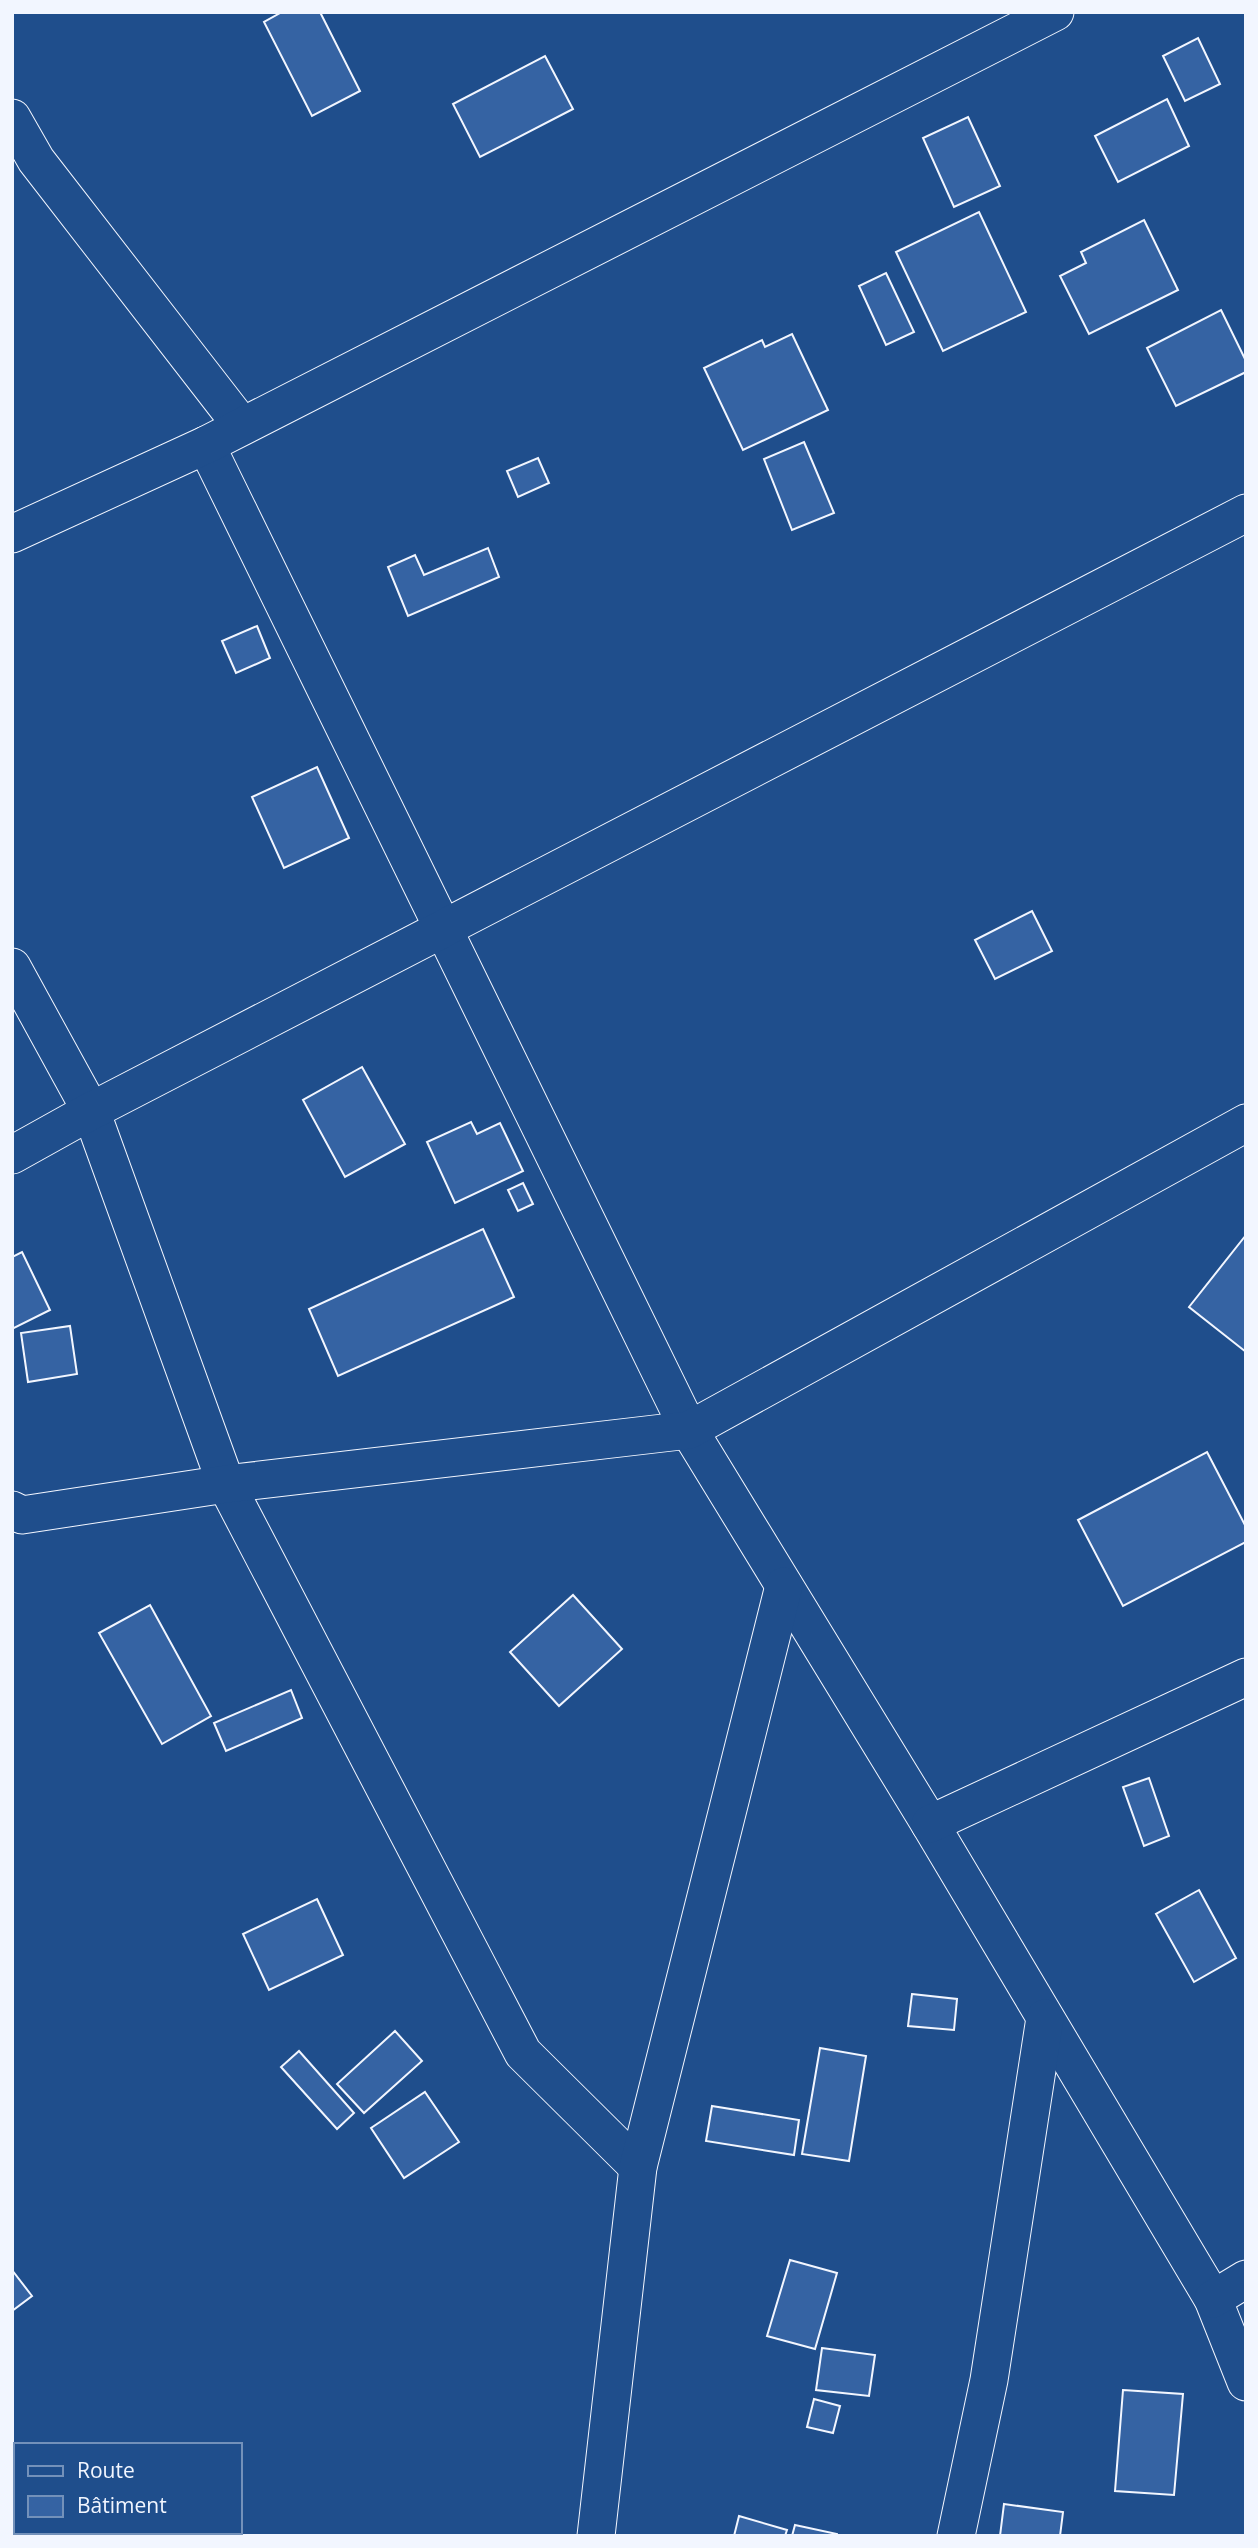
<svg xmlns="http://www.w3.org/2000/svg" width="1258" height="2548" font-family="'Open Sans',sans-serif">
<rect width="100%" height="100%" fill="#1f4e8c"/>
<!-- building -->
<g fill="#3563a3" stroke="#f2f6ff" stroke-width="2">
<path d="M282 12H320L360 91 312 116 264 22Z"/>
<path d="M1198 38 1220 84 1185 101 1163 56Z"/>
<path d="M545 56 573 109 480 157 453 104Z"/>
<path d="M1167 99 1189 146 1118 182 1095 136Z"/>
<path d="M968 117 1000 186 954 207 923 138Z"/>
<path d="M979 212 1026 312 943 351 896 252Z"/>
<path d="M1144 220 1178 290 1089 334 1060 276 1086 263 1081 252Z"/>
<path d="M886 273 914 332 886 345 859 286Z"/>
<path d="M1221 310 1246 361V372L1176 406 1147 348Z"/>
<path d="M792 334 828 410 743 450 704 368 762 340 765 347Z"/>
<path d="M804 442 834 513 792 530 764 459Z"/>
<path d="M538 458 549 483 518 497 507 471Z"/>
<path d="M488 548 499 577 408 616 388 567 415 555 424 575Z"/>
<path d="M257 626 270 658 236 673 222 641Z"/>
<path d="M317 767 349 838 284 868 252 797Z"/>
<path d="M1032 911 1052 951 995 979 975 940Z"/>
<path d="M362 1067 405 1144 345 1177 303 1100Z"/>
<path d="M471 1122 477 1134 500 1123 523 1171 455 1203 427 1142Z"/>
<path d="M523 1183 533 1204 518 1211 508 1190Z"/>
<path d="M483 1229 514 1297 338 1376 309 1309Z"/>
<path d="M1246 1235V1352L1189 1307Z"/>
<path d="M22 1252 50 1310 12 1329V1257Z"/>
<path d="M70 1326 77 1374 28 1382 21 1333Z"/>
<path d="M1207 1452 1246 1527V1542L1123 1606 1078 1520Z"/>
<path d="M573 1595 622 1649 559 1706 510 1652Z"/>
<path d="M150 1605 211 1716 162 1744 99 1633Z"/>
<path d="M291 1690 302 1718 226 1751 214 1723Z"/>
<path d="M1149 1778 1169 1836 1144 1846 1123 1787Z"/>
<path d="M1199 1890 1236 1958 1194 1982 1156 1914Z"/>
<path d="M317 1899 343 1955 269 1990 243 1934Z"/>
<path d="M912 1994 957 1999 954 2030 908 2026Z"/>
<path d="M395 2031 422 2061 364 2113 337 2084Z"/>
<path d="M820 2048 866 2056 849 2161 802 2154Z"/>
<path d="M299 2051 354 2113 337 2129 281 2067Z"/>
<path d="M425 2092 459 2142 404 2178 371 2128Z"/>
<path d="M712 2106 799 2120 794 2155 706 2141Z"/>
<path d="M790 2260 837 2273 815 2349 767 2336Z"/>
<path d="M12 2270 32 2296 12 2311Z"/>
<path d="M822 2348 875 2355 869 2396 816 2390Z"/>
<path d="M1123 2390 1183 2394 1174 2495 1115 2491Z"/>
<path d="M814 2399 840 2406 833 2433 807 2427Z"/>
<path d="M1004 2504 1063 2512 1060 2536H1000Z"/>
<path d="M739 2516 787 2530 785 2536H734Z"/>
<path d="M795 2525 837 2534V2536H792Z"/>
</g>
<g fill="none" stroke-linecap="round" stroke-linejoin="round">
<defs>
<g id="minor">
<path d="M12 118 36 160 242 426"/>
<path d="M206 445 689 1430 930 1824 1213 2299 1246 2382"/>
<path d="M12 534 206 445 1055 12"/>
<path d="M12 967 91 1111 226 1484 523 2053 638 2167"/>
<path d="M12 1155 91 1111 1246 513"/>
<path d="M12 1510 22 1515 226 1484 689 1430 1246 1123"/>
<path d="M930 1824 1246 1677"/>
<path d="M1213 2299 1246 2279"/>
<path d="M596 2536 638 2167 784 1586"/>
<path d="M956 2536 989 2380 1045 2018"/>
</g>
</defs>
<!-- minor casing -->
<use href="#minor" stroke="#f2f6ff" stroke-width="39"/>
<!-- minor -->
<use href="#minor" stroke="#1f4e8c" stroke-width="37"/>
</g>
<!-- border -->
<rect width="1258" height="2548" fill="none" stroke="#f2f6ff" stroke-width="28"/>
<!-- legend -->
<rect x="14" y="2443" width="228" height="91" fill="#1f4e8c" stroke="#7391ba" stroke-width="2"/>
<rect x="28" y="2466" width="35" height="10" fill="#1f4e8c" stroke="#7391ba" stroke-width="2"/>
<text x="77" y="2478" font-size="21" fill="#f2f6ff">Route</text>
<rect x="28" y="2496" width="35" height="21" fill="#3563a3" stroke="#7391ba" stroke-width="2"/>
<text x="77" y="2513" font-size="21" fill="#f2f6ff">Bâtiment</text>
</svg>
